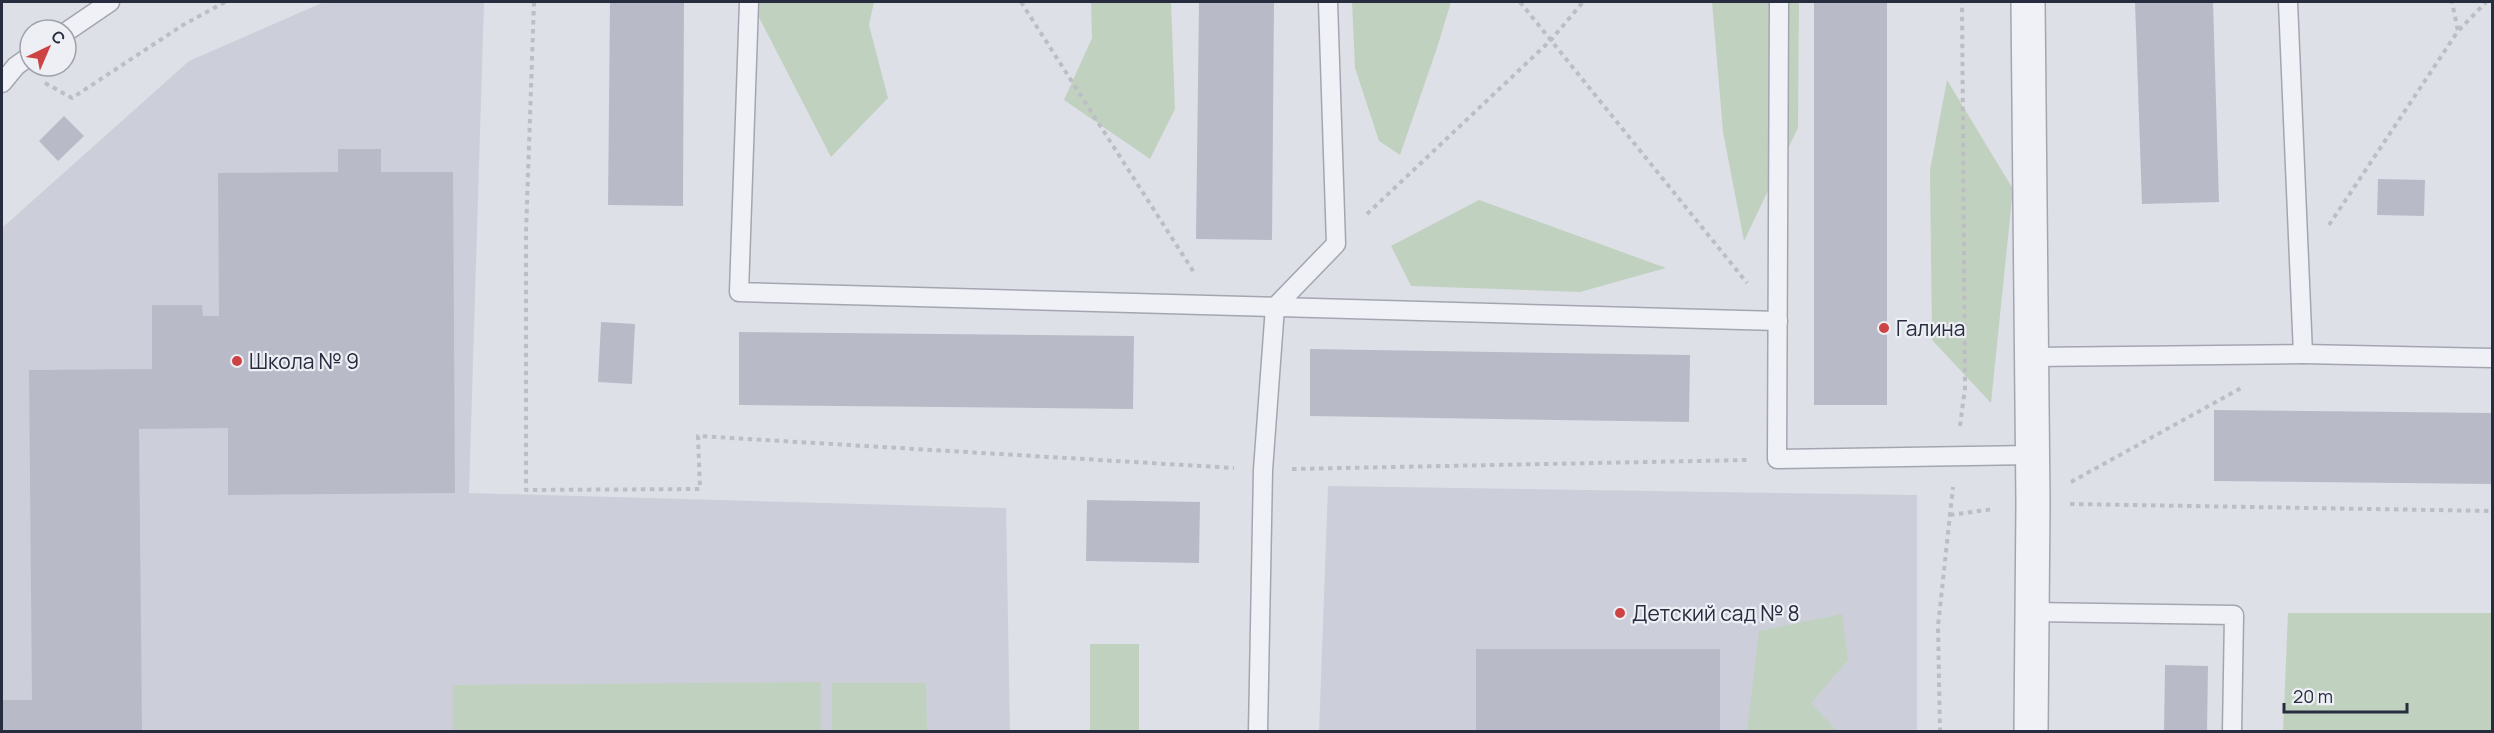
<svg xmlns="http://www.w3.org/2000/svg" width="2494" height="733" font-family="Manrope,sans-serif">
<rect width="100%" height="100%" fill="#dee0e7"/>
<!-- built -->
<g fill="#cccfd9">
<path d="M324 2H484L469 493 1006 508 1010 731H2V228L189 61Z"/>
<path d="M1328 486 1917 495V731L1319 732Z"/>
</g>
<!-- green -->
<g fill="#c1d1bf">
<path d="M751 2H874L869 25 888 98 831 157Z"/>
<path d="M1091 2H1171L1175 109 1150 159 1064 100 1092 38Z"/>
<path d="M1352 2H1451L1437 48 1400 155 1379 141 1355 68Z"/>
<path d="M1712 2H1799L1798 128 1744 241 1723 132Z"/>
<path d="M1947 80 2013 189 1991 403 1932 340 1930 170Z"/>
<path d="M1479 200 1666 268 1580 292 1411 286 1391 246Z"/>
<path d="M2288 613H2492V731H2283Z"/>
<path d="M1842 614 1848 660 1811 703 1837 731H1747L1759 631Z"/>
<rect x="1090" y="644" width="49" height="87"/>
<path d="M821 682V731H453V685Z"/>
<path d="M832 683H926L927 731H832Z"/>
</g>
<!-- building -->
<g fill="#b8bbc7">
<path d="M610 2H684L683 206 608 205Z"/>
<path d="M1199 2H1274L1272 240 1196 239Z"/>
<rect x="1814" y="2" width="73" height="403"/>
<path d="M2135 2H2213L2219 202 2142 204Z"/>
<path d="M64 116 84 136 58 161 39 141Z"/>
<path d="M338 149H381V172H453L455 493 228 495V428L139 429 142 732H2V700H32L29 370 152 369V305H202L203 316H219L218 173 338 172Z"/>
<path d="M2378 179 2425 180 2424 216 2377 215Z"/>
<path d="M601 322 635 324 632 384 598 382Z"/>
<path d="M739 332 1134 336 1133 409 739 405Z"/>
<path d="M1310 349 1690 355 1689 422 1310 416Z"/>
<path d="M2214 410 2492 413V484L2214 481Z"/>
<path d="M1087 500 1200 502 1199 563 1086 561Z"/>
<rect x="1476" y="649" width="244" height="83"/>
<path d="M2165 665 2208 666 2207 732H2164Z"/>
</g>
<g fill="none" stroke-linecap="round" stroke-linejoin="round">
<defs>
<g id="service">
<path d="M749 2 739 292 1778 321"/>
<path d="M1779 2 1777 459 2032 455"/>
<path d="M66 32 110 2"/>
<path d="M2 83 16 66 30 56"/>
<path d="M2303 354 2492 358"/>
<path d="M2031 357 2303 354 2288 2"/>
<path d="M2032 612 2234 615 2232 732"/>
<path d="M1258 732 1263 470 1275 307 1336 244 1328 2"/>
</g>
<path id="minor" d="M2028 2 2033 503 2031 732"/>
</defs>
<!-- service casing -->
<use href="#service" stroke="#a3a6b1" stroke-width="21"/>
<!-- minor casing -->
<use href="#minor" stroke="#a3a6b1" stroke-width="36"/>
<!-- path -->
<g stroke="#bcbec6" stroke-width="4" stroke-dasharray="4.5 4.5" stroke-linecap="butt">
<path d="M534 2 526 232V490L700 489 698 436 1234 468"/>
<path d="M1021 2 1195 274"/>
<path d="M1520 2 1747 283"/>
<path d="M2459 30 2486 2"/>
<path d="M45 83 72 98 183 25 225 2"/>
<path d="M1367 214 1551 40 1583 2"/>
<path d="M2329 225 2458 31 2452 2"/>
<path d="M1960 426 1965 388 1962 2"/>
<path d="M1292 469 1747 460"/>
<path d="M2071 482 2243 387"/>
<path d="M2070 504 2492 511"/>
<path d="M1950 515 1994 509"/>
<path d="M1940 732 1938 626 1953 487"/>
</g>
<!-- service -->
<use href="#service" stroke="#f0f1f6" stroke-width="18"/>
<!-- minor -->
<use href="#minor" stroke="#f0f1f6" stroke-width="33"/>
</g>
<!-- markers -->
<g fill="#cd4243" stroke="#edeff5" stroke-width="2">
<circle cx="1884" cy="328" r="6"/>
<circle cx="237" cy="361" r="6"/>
<circle cx="1620" cy="613" r="6"/>
</g>
<g text-anchor="middle" dominant-baseline="central" stroke-width="4.5" stroke-linejoin="round" paint-order="stroke">
<!-- poi labels -->
<g font-size="21" fill="#272c3e" stroke="#edeff5" text-anchor="start">
<text x="1896" y="328">Галина</text>
<text x="249" y="361">Школа № 9</text>
<text x="1632" y="613">Детский сад № 8</text>
</g>
</g>
<!-- border -->
<rect width="2494" height="733" fill="none" stroke="#272c3e" stroke-width="6"/>
<!-- north arrow -->
<g transform="translate(48 48) rotate(44)"><circle r="28" fill="#edeff5" stroke="#9ea1ac" stroke-width="1.5"/>
<path d="M0-4.5L10 22L0 15L-10 22Z" fill="#cd4243"/>
<text y="-9" font-size="16" font-weight="bold" text-anchor="middle" fill="#272c3e">С</text>
</g>
<!-- scale -->
<path d="M2284 703v9h123v-9" fill="none" stroke="#272c3e" stroke-width="3"/>
<text x="2293" y="703" font-size="18" fill="#272c3e" stroke="#edeff5" stroke-width="4.5" paint-order="stroke">20 m</text>
</svg>
